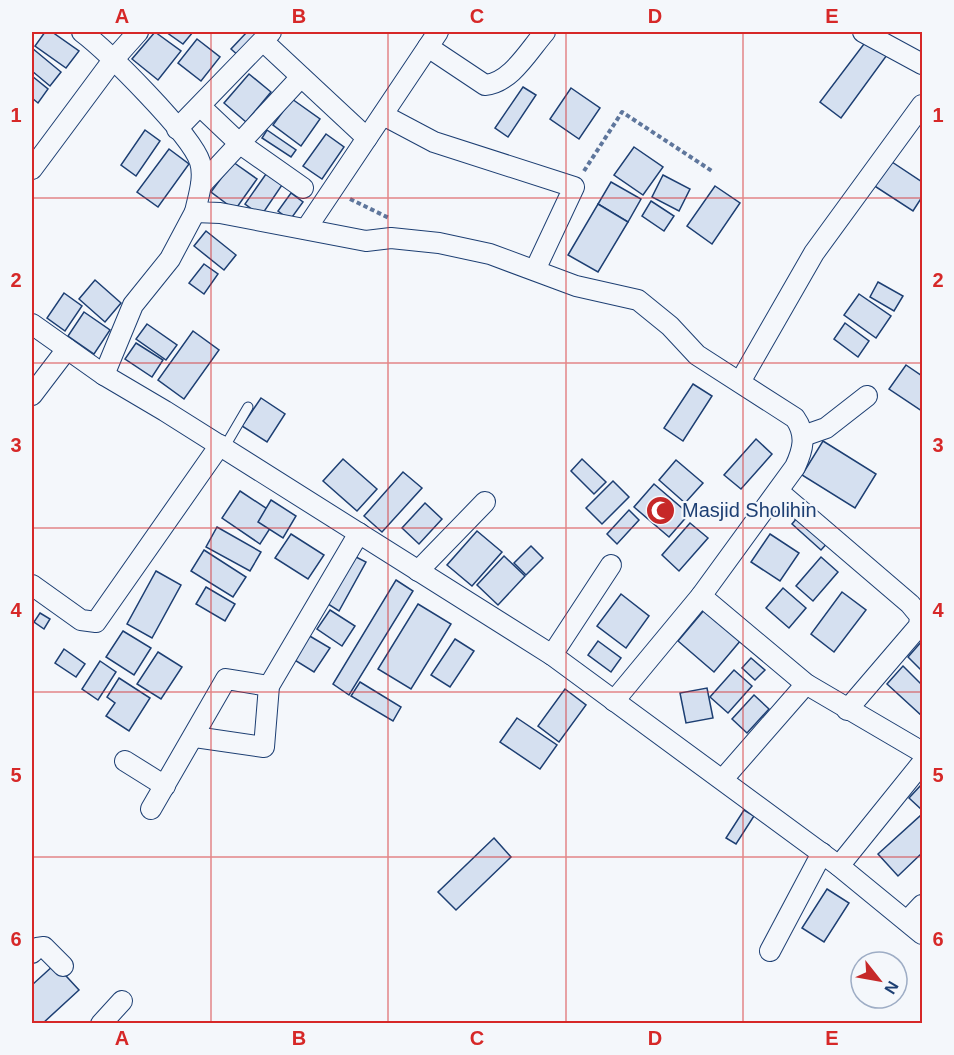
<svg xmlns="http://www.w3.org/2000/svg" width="954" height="1055" font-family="Helvetica,sans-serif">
<rect width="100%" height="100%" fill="#f4f7fb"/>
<!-- building -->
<g fill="#d5e0f0" stroke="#1d3f73" stroke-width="1.5">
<path d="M45 32H52L79 51 66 68 35 46Z"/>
<path d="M155 32 181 51 158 80 132 59Z"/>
<path d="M166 32H193L183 44Z"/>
<path d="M247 32H258L240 57 231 49Z"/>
<path d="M197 39 220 57 201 81 178 63Z"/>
<path d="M867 40 887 55 841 118 820 102Z"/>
<path d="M32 48 61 72 50 86 32 71Z"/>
<path d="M249 74 271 92 246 122 224 103Z"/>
<path d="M32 76 48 89 38 103 32 98Z"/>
<path d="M523 87 536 95 508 137 495 128Z"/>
<path d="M571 88 600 108 579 139 550 119Z"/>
<path d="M292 99 320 119 301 146 273 125Z"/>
<path d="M145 130 160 141 136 176 121 165Z"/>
<path d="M267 130 296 150 291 157 262 138Z"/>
<path d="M326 134 344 147 322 179 303 166Z"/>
<path d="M634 147 663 167 643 195 614 175Z"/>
<path d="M169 149 189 164 158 207 137 192Z"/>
<path d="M889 160 922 182V197L913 211 873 185Z"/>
<path d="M233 162 257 179 235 210 211 192Z"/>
<path d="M266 174 282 185 261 216 245 204Z"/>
<path d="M663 175 690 189 679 211 652 197Z"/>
<path d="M611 182 641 199 628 222 598 204Z"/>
<path d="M715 186 740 203 712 244 687 226Z"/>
<path d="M291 193 303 202 290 220 278 211Z"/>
<path d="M651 201 674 216 664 231 642 216Z"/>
<path d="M598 204 628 222 598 272 568 255Z"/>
<path d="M206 231 236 255 224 270 194 246Z"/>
<path d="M204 264 218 274 204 294 189 283Z"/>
<path d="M95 280 121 303 105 322 79 299Z"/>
<path d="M878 282 903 296 894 311 870 297Z"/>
<path d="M64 293 82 306 65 331 47 318Z"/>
<path d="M859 294 891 316 876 338 844 315Z"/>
<path d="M84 312 110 330 94 354 68 336Z"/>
<path d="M845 323 869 341 858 357 834 339Z"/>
<path d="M147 324 177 345 166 360 136 339Z"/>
<path d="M193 331 219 350 184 399 158 380Z"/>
<path d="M136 343 163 360 152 377 125 359Z"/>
<path d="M906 365 922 376V411L889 389Z"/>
<path d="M693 384 712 396 683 441 664 428Z"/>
<path d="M261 398 285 414 267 442 242 426Z"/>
<path d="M756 439 772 454 741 489 724 475Z"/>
<path d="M823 441 876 474 855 508 802 475Z"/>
<path d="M343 459 377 489 357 511 323 481Z"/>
<path d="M582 459 606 482 594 494 571 471Z"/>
<path d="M676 460 703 483 685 503 659 480Z"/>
<path d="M403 472 422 488 382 532 364 516Z"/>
<path d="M613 481 629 497 602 524 586 508Z"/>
<path d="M654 484 689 514 669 537 634 507Z"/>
<path d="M240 491 278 516 260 544 222 518Z"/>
<path d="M271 500 296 516 283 538 258 522Z"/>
<path d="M425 503 442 519 419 544 402 528Z"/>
<path d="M629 510 639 520 617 544 607 534Z"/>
<path d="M802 512 831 539 821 550 792 524Z"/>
<path d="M690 523 708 538 679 571 662 555Z"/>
<path d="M217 527 261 552 250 571 206 547Z"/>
<path d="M477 531 502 552 472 586 447 565Z"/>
<path d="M291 534 324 555 308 579 275 558Z"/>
<path d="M770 534 799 553 780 581 751 562Z"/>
<path d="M531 546 543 558 526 575 514 563Z"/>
<path d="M204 550 246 577 233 597 191 571Z"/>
<path d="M354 556 366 562 339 611 328 604Z"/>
<path d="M504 556 525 576 498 605 477 585Z"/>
<path d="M821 557 838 572 813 601 796 586Z"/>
<path d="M156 571 181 585 152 638 127 624Z"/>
<path d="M396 580 413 591 349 695 333 684Z"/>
<path d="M206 587 235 604 225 621 196 604Z"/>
<path d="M783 588 806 608 789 628 766 608Z"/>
<path d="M842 592 866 610 834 652 811 634Z"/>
<path d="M621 594 649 616 626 648 597 626Z"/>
<path d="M418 604 451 624 411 689 378 669Z"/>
<path d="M705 609 741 640 714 672 678 641Z"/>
<path d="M330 610 355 626 342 646 317 629Z"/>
<path d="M40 613 50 619 44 629 34 622Z"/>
<path d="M123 631 151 648 134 675 106 657Z"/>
<path d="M308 635 330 648 314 672 293 659Z"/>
<path d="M455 639 474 651 450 687 431 675Z"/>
<path d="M598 641 621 658 611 672 588 655Z"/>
<path d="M922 641V671L908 657Z"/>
<path d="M64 649 85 664 76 677 55 663Z"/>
<path d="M158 652 182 667 161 699 137 684Z"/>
<path d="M751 658 765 670 755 680 742 668Z"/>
<path d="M100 661 116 672 98 700 82 689Z"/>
<path d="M903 666 922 685V716L887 684Z"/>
<path d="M734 670 752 686 728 713 710 697Z"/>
<path d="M119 678 150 698 129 731 106 716 115 703 107 697Z"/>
<path d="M360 682 401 707 393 721 351 696Z"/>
<path d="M707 688 713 718 686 723 680 693Z"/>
<path d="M565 689 586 705 559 742 538 726Z"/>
<path d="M754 695 769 709 747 733 732 719Z"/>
<path d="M517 718 557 745 540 769 500 742Z"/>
<path d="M922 784V810L909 798Z"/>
<path d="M744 810 754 816 736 844 726 838Z"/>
<path d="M920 816 922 819V853L898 876 878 854Z"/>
<path d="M494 838 511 857 456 910 438 892Z"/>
<path d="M827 889 849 903 824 942 802 928Z"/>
<path d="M55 964 79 990 42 1024H32V985Z"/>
</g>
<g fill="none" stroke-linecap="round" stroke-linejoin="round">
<defs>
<path id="lane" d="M224 448 248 407"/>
<g id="street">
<path d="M82 32C107 51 191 134 200 162 205 178 198 197 195 212L220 213 366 241 391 238 439 243 490 254 576 286 638 300 670 326 697 355 795 418C807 435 803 450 795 467L701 596 614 701"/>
<path d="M863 32 922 64"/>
<path d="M264 42 367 138"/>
<path d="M428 47 485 85C511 83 529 50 545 32"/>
<path d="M200 106 239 143 303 188"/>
<path d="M383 115 434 142 574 187 535 270"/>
<path d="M177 129 271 32"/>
<path d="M32 169 113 60 138 32"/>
<path d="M201 185 301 77"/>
<path d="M306 229 438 32"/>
<path d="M32 324 104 375 165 411 552 655 839 866 922 934"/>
<path d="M104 375 133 305 170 259 195 212"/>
<path d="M740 382 814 253 922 105"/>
<path d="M32 395 67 349"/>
<path d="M803 436 826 428 867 396"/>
<path d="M778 491 910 604 920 616 919 626 847 710"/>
<path d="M418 571 485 502"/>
<path d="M32 585 81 620 96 622 220 445"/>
<path d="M701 596 806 684 922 752"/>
<path d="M552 655 611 565"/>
<path d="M195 737 264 747 269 686 359 533"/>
<path d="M125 761 165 786"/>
<path d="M723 779 806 684"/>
<path d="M151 809 226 679 269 686"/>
<path d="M839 866 922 763"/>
<path d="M907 921 922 905"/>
<path d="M770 951 822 853"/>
<path d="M32 953 37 948 44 947 63 966"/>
<path d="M101 1024 122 1001"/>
</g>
</defs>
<!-- lane casing -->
<use href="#lane" stroke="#1d3f73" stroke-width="11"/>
<!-- street casing -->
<use href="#street" stroke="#1d3f73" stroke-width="22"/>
<!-- path -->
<g stroke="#5e769c" stroke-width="4" stroke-dasharray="4.5 3" stroke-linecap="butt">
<path d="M584 171 622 112 712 171"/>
<path d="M350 199 389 218"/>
</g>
<!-- lane -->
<use href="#lane" stroke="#f4f7fb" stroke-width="9"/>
<!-- street -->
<use href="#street" stroke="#f4f7fb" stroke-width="20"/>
</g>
<!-- grid -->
<path fill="none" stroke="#d62828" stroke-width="1.5" stroke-opacity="0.55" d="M211 32V1024M388 32V1024M566 32V1024M743 32V1024M32 198H922M32 363H922M32 528H922M32 692H922M32 857H922"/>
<!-- icons -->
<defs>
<symbol id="mosque-disc" viewBox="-11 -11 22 22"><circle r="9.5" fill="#c62828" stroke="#f4f7fb"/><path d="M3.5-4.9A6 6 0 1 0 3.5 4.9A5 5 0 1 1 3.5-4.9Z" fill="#fff"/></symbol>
</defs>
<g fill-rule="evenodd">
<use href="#mosque-disc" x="644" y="494" width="33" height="33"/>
</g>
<g text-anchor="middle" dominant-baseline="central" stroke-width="4.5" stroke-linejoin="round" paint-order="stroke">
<!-- poi labels -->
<g font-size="20" fill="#1d3f73" stroke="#f4f7fb" text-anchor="start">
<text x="682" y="510">Masjid Sholihin</text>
</g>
</g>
<!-- border -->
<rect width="954" height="1055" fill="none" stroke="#f4f7fb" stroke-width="66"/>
<!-- north arrow -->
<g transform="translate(879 980) rotate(121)"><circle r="28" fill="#f4f7fb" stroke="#9eadc5" stroke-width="1.5"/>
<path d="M0-4.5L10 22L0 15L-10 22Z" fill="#c62828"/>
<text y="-9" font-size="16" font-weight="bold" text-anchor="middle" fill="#1d3f73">N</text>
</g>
<rect x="33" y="33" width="888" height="989" fill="none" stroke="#d62828" stroke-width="2"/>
<g font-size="20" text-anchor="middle" font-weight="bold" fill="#d62828">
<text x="122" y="23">A</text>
<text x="299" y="23">B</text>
<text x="477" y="23">C</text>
<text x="655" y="23">D</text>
<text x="832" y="23">E</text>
<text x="16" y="122">1</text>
<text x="938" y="122">1</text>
<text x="16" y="287">2</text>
<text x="938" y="287">2</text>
<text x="16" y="452">3</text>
<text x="938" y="452">3</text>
<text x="16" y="617">4</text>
<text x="938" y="617">4</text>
<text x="16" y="782">5</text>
<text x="938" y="782">5</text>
<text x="16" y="946">6</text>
<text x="938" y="946">6</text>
<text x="122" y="1045">A</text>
<text x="299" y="1045">B</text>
<text x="477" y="1045">C</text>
<text x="655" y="1045">D</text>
<text x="832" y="1045">E</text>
</g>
</svg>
